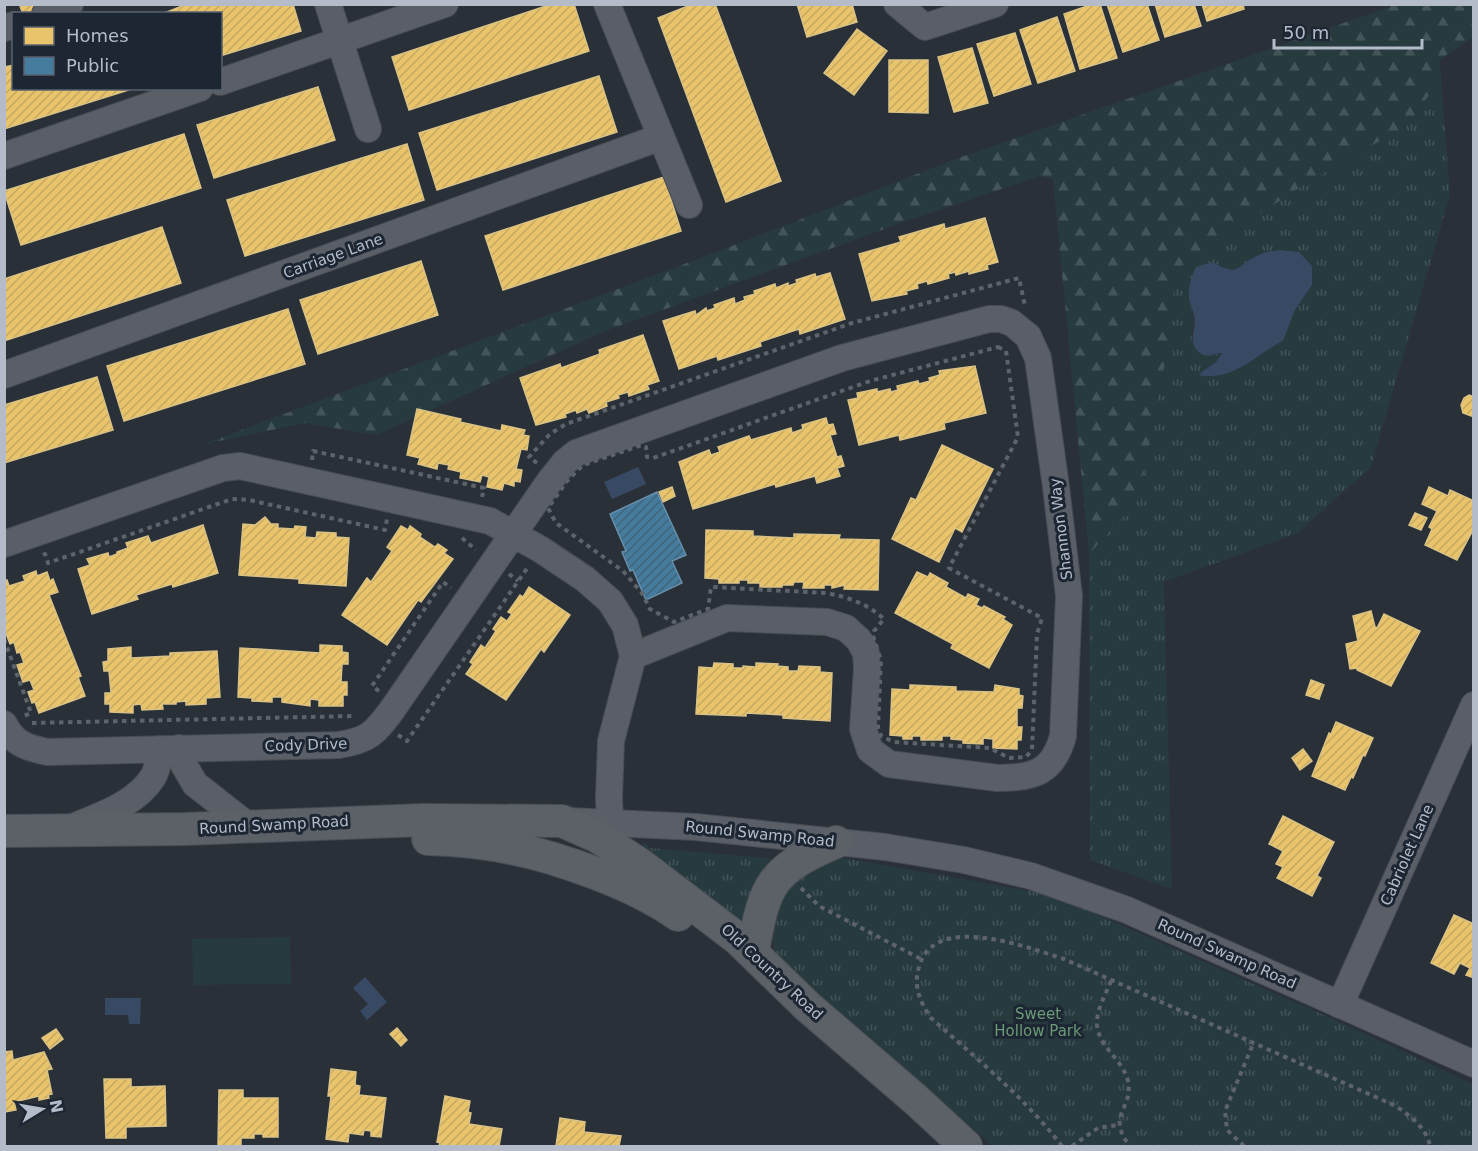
<svg xmlns="http://www.w3.org/2000/svg" width="1478" height="1151" font-family="'DejaVu Sans',sans-serif">
<defs>
<pattern id="grass-tufts" width="24" height="20" patternUnits="userSpaceOnUse" patternTransform="scale(1.5)"><rect width="24" height="20" fill="#273a3e"/><path d="M3 7l-1-3M5 7V3M7 7l1-3M15 17l-1-3M17 17v-4M19 17l1-3" fill="none" stroke="#445559"/></pattern>
<pattern id="forest-firs" width="22" height="20" patternUnits="userSpaceOnUse" patternTransform="scale(1.5)"><rect width="22" height="20" fill="#273a3e"/><path d="M5 1l3.5 6h-7zM16 11l3.5 6h-7z" fill="#445559"/></pattern>
<pattern id="homes-hatch" width="6" height="6" patternUnits="userSpaceOnUse" patternTransform="scale(1.5)"><rect width="6" height="6" fill="#e9c46a"/><path d="M-1 1l2-2M0 6l6-6M5 7l2-2" fill="none" stroke="#c5a861"/></pattern>
<pattern id="public-hatch" width="6" height="6" patternUnits="userSpaceOnUse" patternTransform="scale(1.5)"><rect width="6" height="6" fill="#457b9d"/><path d="M-1 1l2-2M0 6l6-6M5 7l2-2" fill="none" stroke="#40647b"/></pattern>
</defs>
<rect width="100%" height="100%" fill="#2a3038"/>
<!-- grass -->
<g fill="url(#grass-tufts)" fill-rule="evenodd">
<path d="M1441 76 1450 195 1371 467 1298 533 1164 582 1172 889 1090 860 1089 554 1139 499 1167 352 1176 270 1305 184 1411 123ZM1262 253 1312 285 1295 310 1283 341C1254 356 1239 378 1202 376 1207 366 1219 363 1222 353L1208 356 1193 344 1191 334 1195 322 1189 299 1212 262C1238 276 1239 268 1262 253Z"/>
<path d="M643 844H647L649 848 768 858 776 863 745 922 737 921 640 847Z"/>
<path d="M838 857 1053 895 1342 1023 1473 1084V1146H991L983 1137 795 979 777 958 770 929 778 898 796 873Z"/>
</g>
<!-- forest -->
<path fill="url(#forest-firs)" d="M1395 5H1473V37L1439 60 1441 76 1411 123 1305 184 1176 270 1167 352 1139 499 1089 554 1053 179 1040 176 909 220 605 331 376 435 305 423 201 445 706 256 953 160Z"/>
<!-- pitch -->
<path fill="#273a3e" d="M290 937 291 984 193 985 192 939Z"/>
<!-- water -->
<g fill="#384963">
<path d="M1280 250 1299 252 1312 266V285L1295 310 1283 341C1253 356 1239 378 1202 376L1199 374 1216 362 1222 353C1214 353 1208 359 1200 353 1188 344 1194 333 1195 322 1195 314 1191 307 1189 299 1188 288 1191 277 1196 267L1212 262C1242 278 1235 265 1261 254 1266 251 1274 251 1280 250Z"/>
<path d="M638 467 646 484 612 499 604 482Z"/>
<path d="M365 977 387 1002 367 1020 360 1011 368 1004 353 988Z"/>
<path d="M105 998H141L140 1024H129L128 1015H105Z"/>
</g>
<!-- homes -->
<g fill="url(#homes-hatch)" stroke="#d9c286" stroke-width="1.5">
<path d="M23 4H41L44 14H23L20 6Z"/>
<path d="M187 4H293L301 31 220 56V14H162Z"/>
<path d="M552 4H574L589 51 409 110 392 57Z"/>
<path d="M693 4H715L781 181 726 202 658 18Z"/>
<path d="M797 4H852L857 22 807 37Z"/>
<path d="M1093 4H1100L1117 58 1080 69 1064 14Z"/>
<path d="M1107 4H1147L1159 40 1123 52Z"/>
<path d="M1155 4H1194L1201 26 1165 37Z"/>
<path d="M1202 4H1243L1244 9 1207 21Z"/>
<path d="M1057 17 1075 71 1038 83 1020 30Z"/>
<path d="M857 29 887 51 854 95 824 73Z"/>
<path d="M1015 33 1031 84 994 96 977 44Z"/>
<path d="M972 48 988 103 954 112 938 57Z"/>
<path d="M889 60H928V113L889 112Z"/>
<path d="M14 65V88H135L4 129V67Z"/>
<path d="M599 76 617 132 437 190 419 133Z"/>
<path d="M318 87 335 140 214 178 197 125Z"/>
<path d="M184 134 201 188 21 245 4 191Z"/>
<path d="M407 144 424 200 245 256 227 200Z"/>
<path d="M664 177 681 231 503 290 485 236Z"/>
<path d="M985 218 998 262 987 265 988 269 969 274V271L956 275 955 272 948 274 949 278 928 284 927 281 917 284 918 288 906 291 907 294 872 301 859 254 901 242 899 237 944 224 945 229Z"/>
<path d="M162 227 181 283 4 341V279Z"/>
<path d="M421 261 438 315 318 354 300 300Z"/>
<path d="M830 273 845 319 800 334 799 329 760 342 761 346 718 360 717 356 679 369 663 321 695 311 696 315 706 308 707 311 715 308 714 305 734 298 735 304 745 300 744 297 755 294 754 291 775 284 776 288 788 283V286L797 283 796 280 815 274 816 277Z"/>
<path d="M288 309 305 364 124 421 107 366Z"/>
<path d="M643 335 659 381 647 385 649 389 629 396 628 392 618 395 619 398 606 402 607 406 589 413 587 409 577 413 576 410 565 414 566 417 536 425 520 378 560 364 561 368 600 354 599 350Z"/>
<path d="M975 366 986 413 944 423 945 429 900 440 899 435 859 445 848 400 858 398 857 393 877 389V392L890 389 891 392 898 390 897 386 918 381 919 384 930 381 929 378 940 375 939 371Z"/>
<path d="M97 377 113 430 4 463V405Z"/>
<path d="M1469 395 1474 397V417L1463 413 1461 405 1464 398Z"/>
<path d="M417 409 461 419 460 422 501 431 502 425 525 430 523 435 529 436 527 450 521 449 516 469 522 470 520 482 514 481V486L504 483 502 490 487 487 489 477 482 475 480 482 460 478 461 472 448 469 449 465 438 463 437 469 418 464 420 458 407 455Z"/>
<path d="M826 418 828 425 833 424 836 434 830 435 837 457 841 456 844 466 837 468 840 476 817 483 815 476 776 487 775 484 693 509 679 462 709 450 711 455 720 452 718 447 749 436 751 440 791 428 792 433 803 429 802 425Z"/>
<path d="M942 445 993 469 962 532 955 528 939 562 892 539 911 498 916 500Z"/>
<path d="M672 487 675 496 663 502 659 492Z"/>
<path d="M1429 487 1448 496 1450 490 1474 501V528L1457 560 1425 545 1432 529 1429 527 1437 511 1422 504Z"/>
<path d="M1415 513 1427 518 1421 530 1409 525Z"/>
<path d="M265 517 271 524H278V528L294 529 295 526 306 527 305 537 316 538 317 532 336 533V537L349 538 346 586 299 583V579L239 575 243 524 255 525Z"/>
<path d="M203 525 218 573 173 587 172 584 136 595 138 599 92 614 78 569 90 565 87 559 108 553 109 557 117 554V552L128 548 126 543 148 536 151 543Z"/>
<path d="M401 526 408 530 410 526 421 534 420 537 435 547 438 544 447 550 444 553 453 559 421 602 418 600 387 645 342 615 367 578 371 582 392 551 387 547Z"/>
<path d="M706 530 753 531V536L794 538V534L840 535 839 539 879 540 878 590 844 589 845 585 832 588V585H824V588H803L804 582H794L793 585H782V587H760V583H748V580H739V583H719V579L705 578Z"/>
<path d="M36 571 37 576 47 572 50 581 53 579 58 592 49 595 81 676 78 677 85 696 39 713 35 702 32 703 28 692 34 690 30 680 23 682 17 665 24 663 20 652 17 653 14 642 10 644 4 628V623L7 622 4 615V581L7 580 9 586 25 581 23 576Z"/>
<path d="M917 572 928 577 930 573 948 583 946 587 966 598 968 594 979 599 976 605 982 608 984 606 1005 617 1003 619 1012 625 989 668 951 648 953 644 895 613Z"/>
<path d="M529 587 570 615 544 652 541 649 506 700 466 674 473 664 470 662 481 645 485 648 496 631 493 629 501 617 507 621 512 614 508 612 520 595 523 597Z"/>
<path d="M1371 611 1375 627 1377 628 1384 614 1420 631 1391 686 1357 670 1358 668 1350 669 1346 644 1358 641 1353 616Z"/>
<path d="M320 645 342 646V652L348 653V664H342L341 682H347V695H343V706H319V700L310 699V706L282 702V697H272V702L252 701V698L238 697 240 648 320 653Z"/>
<path d="M131 647V658L170 656V653L217 651 220 697 206 698V704L186 705V701L176 702V704H162L163 709 142 710 141 704 133 705V713L110 712V704H105V693H111L109 671H104L103 662 108 661V649Z"/>
<path d="M714 663 733 664V668H743V666L756 667V663L778 664 777 666 788 667V671H798L799 666 820 667V672L832 673 830 721 783 718V715L746 713V716L696 714 699 667 713 668Z"/>
<path d="M1311 680 1324 685 1319 699 1306 695Z"/>
<path d="M910 685 956 687V691L994 692 995 685 1019 689V695L1023 696 1022 708H1017V727H1022L1021 740H1017V749L993 748V739L983 738V744L963 743V740L951 739V736H942V740H921V736H912V739H903V736L890 735 892 689 910 690Z"/>
<path d="M1336 722 1373 738 1365 756 1363 755 1353 778 1351 777 1345 790 1312 776 1329 733 1331 734Z"/>
<path d="M1303 749 1312 761 1300 770 1292 758Z"/>
<path d="M1283 816 1334 842 1317 876 1321 878 1312 896 1277 878 1283 867 1276 864 1283 851 1269 844Z"/>
<path d="M1454 915 1474 924V978L1466 975 1470 968 1460 963 1454 974 1431 963Z"/>
<path d="M397 1028 407 1040 401 1046 390 1034Z"/>
<path d="M56 1029 63 1039 50 1049 42 1038Z"/>
<path d="M12 1051 13 1060 44 1052 52 1069 47 1070 52 1094 48 1095 49 1098 39 1100V1096L14 1102 16 1110 4 1112V1052Z"/>
<path d="M331 1069 356 1072 355 1085 360 1086 359 1095 386 1098 381 1137 371 1136V1131L364 1130 363 1135 349 1133 348 1142 326 1139 331 1096H328Z"/>
<path d="M104 1079H131V1087L165 1086 166 1126 126 1127V1138H106Z"/>
<path d="M219 1090H243V1098H278V1137H263V1134H254V1138H241V1146H218Z"/>
<path d="M445 1096 470 1101 468 1112 471 1113 469 1124 502 1129 499 1146H439L440 1143 437 1142Z"/>
<path d="M560 1118 585 1122 584 1132 621 1136 619 1146H556Z"/>
</g>
<!-- public -->
<path fill="url(#public-hatch)" stroke="#668eaa" stroke-width="1.5" d="M657 492 686 555 672 561 682 583 646 600 633 570 630 571 622 552 626 551 610 514Z"/>
<g fill="none" stroke-linecap="round" stroke-linejoin="round">
<defs>
<g id="minor">
<path d="M328 4 368 129"/>
<path d="M607 4 689 205"/>
<path d="M897 4 925 27 995 4"/>
<path d="M45 14 70 4"/>
<path d="M4 28 14 25"/>
<path d="M220 82 445 4"/>
<path d="M4 156 200 88"/>
<path d="M4 375 661 137"/>
<path d="M4 544 223 468 240 466 490 521 540 549 585 579 610 601 625 625 633 656 611 741 609 797 610 823 613 840"/>
<path d="M4 724C14 744 27 748 48 752L339 745C369 740 374 734 392 710L549 482 565 462 576 453 842 358 989 319H1001L1012 323 1028 336 1038 358 1056 487 1069 596 1063 736C1053 773 1033 778 998 778L889 764 870 750 863 729 867 669 866 653 859 640 846 628 827 622 727 618 633 656"/>
<path d="M179 748 184 765 195 784 250 827"/>
<path d="M569 821 696 827 885 847 964 860 1031 876 1127 910 1474 1064"/>
<path d="M73 827C101 815 136 804 153 777 158 769 159 757 161 749"/>
<path d="M1340 1005 1474 705"/>
</g>
<g id="major">
<path d="M4 831 185 829 423 820 562 821 598 837 641 865 738 939 807 1006 915 1099 966 1146"/>
<path d="M428 839C491 841 537 851 595 873 624 884 653 897 678 915"/>
<path d="M753 951C765 883 771 870 836 842"/>
</g>
</defs>
<!-- minor casing -->
<use href="#minor" stroke="#484c53" stroke-width="28"/>
<!-- major casing -->
<use href="#major" stroke="#484c55" stroke-width="34"/>
<!-- path -->
<g stroke="#5d636a" stroke-width="4" stroke-dasharray="4.5 4.5" stroke-linecap="butt">
<path d="M998 347 1006 351 1018 437 949 568 1042 618 1037 634 1032 750 1026 757 1009 758 990 748 894 742 881 736 878 728 881 660 873 636 874 631 884 619C868 604 848 597 826 593L711 587 708 609 674 622 650 609 642 593 623 571 556 523 548 508 567 481 583 465 642 445 646 447 647 457 653 458 870 381Z"/>
<path d="M312 460 313 451 484 488 482 497"/>
<path d="M537 463 529 457 550 434 566 424 852 323 1019 278 1025 306"/>
<path d="M462 538 476 550"/>
<path d="M43 555 45 554 48 563 232 499 249 500 385 530 387 519"/>
<path d="M509 574 518 581"/>
<path d="M4 639 31 713 24 716"/>
<path d="M379 691 372 686 443 582 451 588"/>
<path d="M32 723 354 716"/>
<path d="M398 735 407 741 528 567"/>
<path d="M801 888 819 906 921 959"/>
<path d="M1111 981C1106 994 1096 1010 1097 1025 1099 1047 1123 1060 1128 1081 1134 1109 1105 1115 1130 1146"/>
<path d="M1062 1146C1024 1097 977 1059 931 1018 920 1002 913 986 919 967 934 911 1029 948 1064 959L1396 1106C1411 1117 1426 1127 1430 1146"/>
<path d="M1072 1146 1098 1128 1118 1125"/>
<path d="M1244 1146 1227 1130 1225 1111 1253 1044"/>
</g>
<!-- minor -->
<use href="#minor" stroke="#5a5e66" stroke-width="26"/>
<!-- major -->
<use href="#major" stroke="#5c6168" stroke-width="32"/>
</g>
<g text-anchor="middle" dominant-baseline="central" stroke-width="6" stroke-linejoin="round" paint-order="stroke">
<!-- street labels -->
<g font-size="15" fill="#b4bcc9" stroke="#1d2633">
<text transform="translate(333 256) rotate(-20)">Carriage Lane</text>
<text transform="translate(1061 529) rotate(-97)">Shannon Way</text>
<text transform="translate(306 745) rotate(-2)">Cody Drive</text>
<text transform="translate(274 825) rotate(-3)">Round Swamp Road</text>
<text transform="translate(760 834) rotate(6)">Round Swamp Road</text>
<text transform="translate(1407 855) rotate(-66)">Cabriolet Lane</text>
<text transform="translate(1227 954) rotate(24)">Round Swamp Road</text>
<text transform="translate(772 972) rotate(43)">Old Country Road</text>
</g>
<!-- park labels -->
<g font-size="15" fill="#6b9a76" stroke="#1d2633">
<text x="1038" y="1014">Sweet<tspan x="1038" dy="17">Hollow Park</tspan></text>
</g>
</g>
<!-- border -->
<rect width="1478" height="1151" fill="none" stroke="#b4bcc9" stroke-width="12"/>
<!-- legend -->
<rect x="12" y="12" width="210" height="78" fill="#1d2633" stroke="#59626f" stroke-width="1.5"/>
<rect x="24" y="27" width="30" height="18" fill="#e9c46a" stroke="#59626f" stroke-width="1.5"/>
<text x="66" y="42" font-size="18" fill="#b4bcc9">Homes</text>
<rect x="24" y="57" width="30" height="18" fill="#457b9d" stroke="#59626f" stroke-width="1.5"/>
<text x="66" y="72" font-size="18" fill="#b4bcc9">Public</text>
<!-- north arrow -->
<g transform="translate(42 1109) rotate(79)" stroke="#1d2633" stroke-width="4.5" paint-order="stroke">
<path d="M0-4.5L10 22L0 15L-10 22Z" fill="#b4bcc9"/>
<text y="-9" font-size="16" font-weight="bold" text-anchor="middle" fill="#b4bcc9">N</text>
</g>
<!-- scale -->
<path d="M1274 39v9h148v-9" fill="none" stroke="#b4bcc9" stroke-width="3"/>
<text x="1283" y="39" font-size="18" fill="#b4bcc9" stroke="#1d2633" stroke-width="4.5" paint-order="stroke">50 m</text>
</svg>
